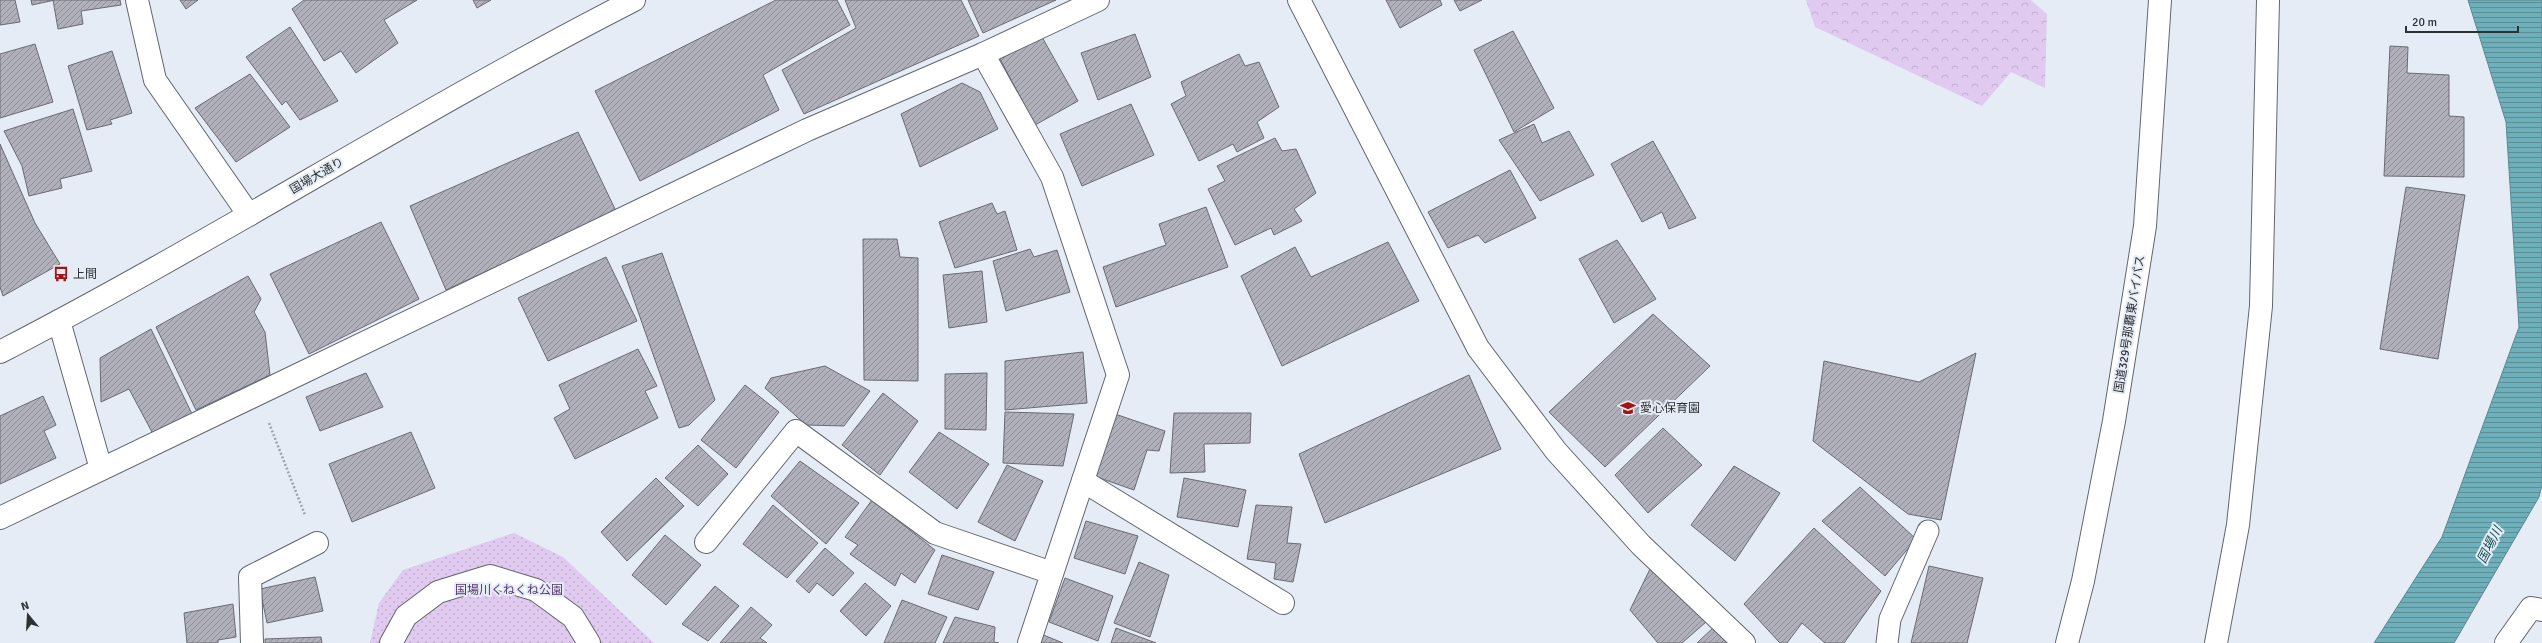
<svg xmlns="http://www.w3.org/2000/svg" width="2542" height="643" font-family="Signika,'Noto Sans JP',sans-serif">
<defs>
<pattern id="forest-crowns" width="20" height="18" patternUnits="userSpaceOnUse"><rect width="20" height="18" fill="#e0caef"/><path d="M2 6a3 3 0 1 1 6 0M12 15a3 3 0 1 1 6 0" fill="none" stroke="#c0aece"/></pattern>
<pattern id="park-dots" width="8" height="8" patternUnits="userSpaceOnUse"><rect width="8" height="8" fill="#e0caef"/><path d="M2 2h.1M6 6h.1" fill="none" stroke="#c0aece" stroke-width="1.8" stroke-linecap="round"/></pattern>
<pattern id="water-rules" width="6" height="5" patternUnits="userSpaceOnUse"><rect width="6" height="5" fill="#6eafba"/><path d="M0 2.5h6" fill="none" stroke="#5b8f98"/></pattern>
<pattern id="building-hatch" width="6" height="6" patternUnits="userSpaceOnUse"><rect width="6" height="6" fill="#b0b0ba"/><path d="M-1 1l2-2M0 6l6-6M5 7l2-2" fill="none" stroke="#909098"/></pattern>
</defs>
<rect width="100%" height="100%" fill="#e5ecf5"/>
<!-- forest -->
<path fill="url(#forest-crowns)" d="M1806 0H2031L2047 14 2045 88 2011 72 1982 106 1815 27Z"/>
<!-- park -->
<path fill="url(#park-dots)" d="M514 533 563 557 654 643H370L379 603 403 570Z"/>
<!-- water -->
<path fill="url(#water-rules)" stroke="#5b8992" d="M2468 0H2542V485L2539 497 2454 643H2374L2442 537 2519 327 2506 122Z"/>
<!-- building -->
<g fill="url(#building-hatch)" stroke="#6a6a73">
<path d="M0 0H15L20 22 0 25Z"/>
<path d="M31 0H55L32 5Z"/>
<path d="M53 0H120L121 5 81 11 83 24 58 29Z"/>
<path d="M180 0H198L186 9Z"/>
<path d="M304 0H417L384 20 398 43 356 73 341 51 324 61 292 9Z"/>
<path d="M473 0H491L477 8Z"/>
<path d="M776 0H837L850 25 763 75 779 110 640 181 595 91Z"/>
<path d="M845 0H961L979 36 804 114 782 70 856 28Z"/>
<path d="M968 0H1056L983 33Z"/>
<path d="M1386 0H1440L1442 5 1400 28Z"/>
<path d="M1454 0H1482L1460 11Z"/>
<path d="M290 27 338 101 300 120 286 101 282 105 246 57Z"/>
<path d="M1513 31 1554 108 1514 132 1474 50Z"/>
<path d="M1135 34 1151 77 1098 100 1081 53Z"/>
<path d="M1042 37 1078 101 1035 125 1000 59Z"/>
<path d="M35 44 53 102 0 118V54Z"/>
<path d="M2390 46 2408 47 2407 73 2449 75V116L2464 117V177L2384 176Z"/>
<path d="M112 51 132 113 110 120 112 124 87 130 68 66Z"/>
<path d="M1239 54 1245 66 1259 62 1279 107 1257 122 1264 138 1237 152 1233 144 1199 161 1171 104 1186 96 1181 82Z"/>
<path d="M250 74 290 127 236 162 195 108Z"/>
<path d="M962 83 980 92 998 129 920 167 901 114Z"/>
<path d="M1131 104 1154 155 1082 186 1060 134Z"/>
<path d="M73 109 92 171 60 179 62 188 29 196 22 166 4 131Z"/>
<path d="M1534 124 1542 143 1569 131 1594 175 1540 201 1499 140Z"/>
<path d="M578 132 616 211 446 290 410 206Z"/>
<path d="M1275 138 1282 151 1296 149 1316 193 1294 209 1302 221 1274 235 1271 228 1235 245 1208 189 1225 181 1217 166Z"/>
<path d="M1653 141 1696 218 1669 229 1662 212 1642 222 1611 164Z"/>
<path d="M0 144 35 223 60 264 3 296 0 287Z"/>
<path d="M1510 170 1536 218 1485 243 1478 235 1448 248 1428 212Z"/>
<path d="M2406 187 2465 195 2438 359 2380 349Z"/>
<path d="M992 203 997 214 1005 211 1017 250 955 268 939 222Z"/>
<path d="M1206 207 1228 267 1116 307 1103 267 1166 245 1159 224Z"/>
<path d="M381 222 419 299 309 354 270 274Z"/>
<path d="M863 239H897L900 257 918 258V381L864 380Z"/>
<path d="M1617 240 1656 299 1614 323 1579 259Z"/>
<path d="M1388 242 1419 301 1282 366 1241 276 1295 247 1311 277Z"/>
<path d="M1030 249 1034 257 1057 250 1070 292 1006 311 993 261Z"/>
<path d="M662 253 715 400 689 425 679 428 622 266Z"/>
<path d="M606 257 637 321 548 361 518 298Z"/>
<path d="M982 271 987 322 949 328 943 275Z"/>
<path d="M248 276 261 299 254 312 265 332 270 375 196 410 156 327Z"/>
<path d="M1653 314 1710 366 1605 467 1549 412Z"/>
<path d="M151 329 192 414 153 434 129 389 101 402 100 358Z"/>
<path d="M638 349 657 386 645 391 658 418 575 459 554 418 570 409 559 385Z"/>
<path d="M1083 352 1087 403 1005 410V361Z"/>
<path d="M1976 353 1941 520 1908 514 1813 441 1824 361 1919 382Z"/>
<path d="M825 366 870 391 844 426 806 425 765 388 771 378Z"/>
<path d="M366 373 383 407 320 431 306 397Z"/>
<path d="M987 373 986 430 945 429V374Z"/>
<path d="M1469 375 1501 449 1325 523 1299 454Z"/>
<path d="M745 385 779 412 736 468 701 440Z"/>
<path d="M883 393 918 421 880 475 842 445Z"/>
<path d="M43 396 56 425 44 431 56 458 0 484V416Z"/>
<path d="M1005 412 1074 414 1063 466 1003 463Z"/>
<path d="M1174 413H1251L1250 443 1204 444 1205 472 1170 473Z"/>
<path d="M1115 414 1165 431 1159 451 1147 450 1134 490 1094 476Z"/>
<path d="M1663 428 1702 465 1648 513 1615 475Z"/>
<path d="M411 432 435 488 352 522 329 464Z"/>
<path d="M939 432 989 464 957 509 909 472Z"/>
<path d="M698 445 728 474 698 506 665 478Z"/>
<path d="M800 461 859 503 826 544 771 496Z"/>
<path d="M1007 465 1043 481 1015 541 978 522Z"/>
<path d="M1734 466 1780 493 1735 561 1691 525Z"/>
<path d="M656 478 684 506 627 561 601 532Z"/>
<path d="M1184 478 1246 490 1238 527 1177 517Z"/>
<path d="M1860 487 1916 539 1885 576 1822 521Z"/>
<path d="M872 500 935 550 915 583 901 573 895 586 850 554 858 545 845 537Z"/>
<path d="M773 505 818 543 787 578 743 544Z"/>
<path d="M1256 505 1292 507 1287 543 1301 544 1293 582 1274 579 1276 563 1247 559Z"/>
<path d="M1086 521 1138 536 1125 574 1074 558Z"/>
<path d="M1814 528 1881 591 1844 643H1825L1802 623 1787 643H1780L1744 604Z"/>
<path d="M665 535 701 565 666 605 632 575Z"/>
<path d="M825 548 854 573 833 596 817 583 809 593 796 581Z"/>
<path d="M942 555 994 572 978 610 928 594Z"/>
<path d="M1139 562 1169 575 1150 637 1114 623Z"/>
<path d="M1652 565 1706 622 1682 643H1658L1630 610Z"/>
<path d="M1929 566 1983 578 1967 643H1911Z"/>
<path d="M315 577 323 611 267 623 260 589Z"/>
<path d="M1065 578 1113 596 1098 641 1049 622Z"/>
<path d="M865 583 891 606 866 636 840 611Z"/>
<path d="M715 586 739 606 708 641 682 624Z"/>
<path d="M902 600 947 617 935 643H884Z"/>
<path d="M233 604 236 637 218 640V643H187L184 613Z"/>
<path d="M751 607 772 625 760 638 767 643H720Z"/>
<path d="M955 617 995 627 994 642 999 643H943Z"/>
<path d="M1715 626 1731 643H1697Z"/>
<path d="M1116 628 1156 643H1111Z"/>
<path d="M1041 634 1063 643H1038Z"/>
<path d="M321 637 322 643H265V639Z"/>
</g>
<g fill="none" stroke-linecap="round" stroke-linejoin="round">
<defs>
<path id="service" d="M1887 643 1890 619 1928 531"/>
<path id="pedestrian" d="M391 643 406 616 438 592 490 576 536 590 573 617 589 643"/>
<g id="minor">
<path d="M137 0 155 80 249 215"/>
<path d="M1299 0 1478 348 1556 451 1641 545 1744 643"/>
<path d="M983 54 1052 177 1118 375 1029 643"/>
<path d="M59 321 101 469"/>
<path d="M1083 481 1283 603"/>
<path d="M0 518 807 130 983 54 1098 0"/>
<path d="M706 542 796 431 935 533 1052 573"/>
<path d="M252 643 250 577 317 543"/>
<path d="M2506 643 2531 608 2542 610"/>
</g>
<g id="trunk">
<path d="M0 352C215 241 419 110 634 0"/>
<path d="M2067 643 2083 581 2114 421 2145 226 2160 0"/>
<path d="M2216 643 2238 525 2261 306 2268 0"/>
</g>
</defs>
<!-- service casing -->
<use href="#service" stroke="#62676f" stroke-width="23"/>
<!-- pedestrian casing -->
<use href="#pedestrian" stroke="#62676f" stroke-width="24"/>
<!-- minor casing -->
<use href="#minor" stroke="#62676f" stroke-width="24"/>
<!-- trunk casing -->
<use href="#trunk" stroke="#62676f" stroke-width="24"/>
<!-- path -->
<path stroke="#9ea3aa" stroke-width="2.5" stroke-dasharray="2 2" stroke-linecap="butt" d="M269 423 305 515"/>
<!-- service -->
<use href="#service" stroke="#fff" stroke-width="21"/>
<!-- pedestrian -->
<use href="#pedestrian" stroke="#fff" stroke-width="22"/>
<!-- minor -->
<use href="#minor" stroke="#fff" stroke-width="22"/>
<!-- trunk -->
<use href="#trunk" stroke="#fff" stroke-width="22"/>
</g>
<!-- icons -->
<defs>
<symbol id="bus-bare" viewBox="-9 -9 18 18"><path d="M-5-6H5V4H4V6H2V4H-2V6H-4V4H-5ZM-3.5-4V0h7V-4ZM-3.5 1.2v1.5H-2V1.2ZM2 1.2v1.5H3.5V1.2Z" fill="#a71213" stroke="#e5ecf5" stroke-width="2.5" paint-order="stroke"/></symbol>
<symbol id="school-bare" viewBox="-9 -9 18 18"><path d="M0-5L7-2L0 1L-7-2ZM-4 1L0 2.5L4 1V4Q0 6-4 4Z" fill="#a71213" stroke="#e5ecf5" stroke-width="2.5" paint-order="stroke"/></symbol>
</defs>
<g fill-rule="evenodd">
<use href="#bus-bare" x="50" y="263" width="22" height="22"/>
<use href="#school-bare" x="1617" y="397" width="22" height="22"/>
</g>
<g text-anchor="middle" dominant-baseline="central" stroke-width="4" stroke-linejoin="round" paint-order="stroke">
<!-- street labels -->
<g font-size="12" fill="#2e3134" stroke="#e5ecf5">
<text transform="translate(317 176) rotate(-30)">国場大通り</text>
<text transform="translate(2130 324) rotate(-81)">国道329号那覇東バイパス</text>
</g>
<!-- poi labels -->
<g font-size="12" fill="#2e3134" stroke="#e5ecf5" text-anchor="start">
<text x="73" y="274">上間</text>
<text x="1640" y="408">愛心保育園</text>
</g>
<!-- park labels -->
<g font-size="12" fill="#57356d" stroke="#e5ecf5">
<text x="509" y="590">国場川くねくね公園</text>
</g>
<!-- water labels -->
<g font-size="13" font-style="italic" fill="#175058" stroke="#e5ecf5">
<text transform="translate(2490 545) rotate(-63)">国場川</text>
</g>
</g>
<!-- north arrow -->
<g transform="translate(28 615) rotate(342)" stroke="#e5ecf5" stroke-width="3" paint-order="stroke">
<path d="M0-3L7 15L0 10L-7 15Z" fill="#2e3134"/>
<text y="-6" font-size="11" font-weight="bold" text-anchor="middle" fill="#2e3134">N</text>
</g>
<!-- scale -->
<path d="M2406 26v6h112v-6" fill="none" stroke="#2e3134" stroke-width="2"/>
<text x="2412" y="26" font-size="12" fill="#2e3134" stroke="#e5ecf5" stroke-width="3" paint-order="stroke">20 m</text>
</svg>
